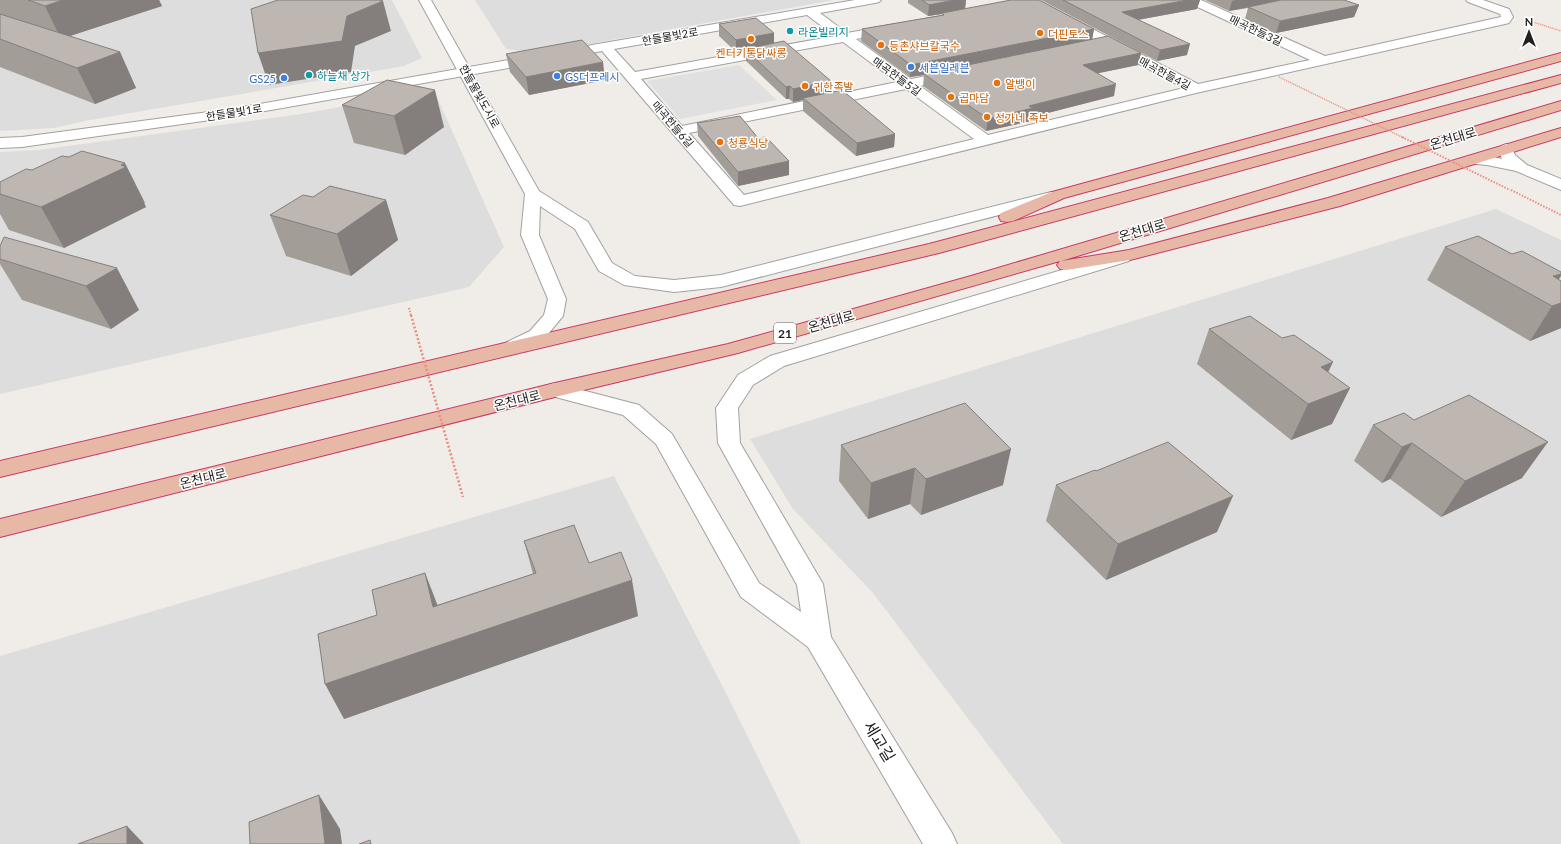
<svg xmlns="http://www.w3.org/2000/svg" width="1561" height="844" font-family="Lato,'Noto Sans KR',sans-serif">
<rect width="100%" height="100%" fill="#f0ede8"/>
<!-- residential -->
<g fill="#dedddd">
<path d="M0 0H392L422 58 404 66 90 120 54 128 0 131Z"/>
<path d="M475 0H834L539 53 506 49Z"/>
<path d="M417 93 436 95 504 247 469 287 0 394V152L39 150 301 114Z"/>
<path d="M1496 209 1561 240V844H1063L873 593 793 509 750 439Z"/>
<path d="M614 476 730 701 801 844H0V656Z"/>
</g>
<!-- parking -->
<path fill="#e0e0e0" d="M739 65 777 100 680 119 647 81Z"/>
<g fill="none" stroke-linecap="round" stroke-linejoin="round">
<defs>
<g id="minor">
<path d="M855 0H881L879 2 875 3 820 13 847 33 891 25 895 26 897 29 895 32 856 39 911 79 952 71 957 72 959 75 957 78 920 86 988 135 1184 88 1024 2 1022 0H1037L1198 84 1310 60 1187 2 1185 0H1201L1325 56 1501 17 1500 14 1468 2 1466 0H1483L1509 9 1513 17 1509 23 1505 24 1196 93 740 206 734 205 602 51 592 53 587 52 586 49 587 46 592 45ZM807 15 835 36 635 72 614 49ZM843 42 897 82 682 126 641 79ZM906 89 974 139 744 195 689 133Z"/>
<path d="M537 55 542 56 544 59 542 62 231 117 22 147 0 148V138L22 137 231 109Z"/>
<path d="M1506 144 1511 146 1515 155 1527 165 1561 179V190L1516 171 1487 165 1466 163 1463 160 1466 157C1478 154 1490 156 1502 159L1498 149 1501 146Z"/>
</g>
<g id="tertiary">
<path d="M419 0H431L539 191 588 222 612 263 635 276 674 280 721 275 1051 192 1057 194 1059 197 1057 200 721 287 674 292 624 285 599 271 575 229 540 206 539 235 566 299 563 316 544 339 517 352 510 354 503 352 500 348 503 344 530 331 544 315 548 299 521 235 525 194Z"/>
<path d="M1123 252 1129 253 1132 257 1129 261 784 366 753 385 738 408 740 443 823 584 831 637 952 833 957 844H923L808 647 741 597 656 444 623 415 548 395 544 390 548 385 555 383 639 405 672 434 759 583 801 612 797 585 718 443 716 408 738 375 770 356Z"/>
</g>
<g id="trunk">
<path d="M1561 53V61L1064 198 1013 221 1007 222 1001 221 999 217 1001 213 1052 192Z"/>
<path d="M1561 75V83L939 253 0 477V461L929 244Z"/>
<path d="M1561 101V110L1061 261 1129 250 1328 198 1561 128V137L1340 206 1130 260 1066 270 1060 269 1057 265 1060 261 738 353 555 397 0 537V519L555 383 728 344 971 276Z"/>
</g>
</defs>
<!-- minor casing -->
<use href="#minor" stroke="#a1a1a1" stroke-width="2"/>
<!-- tertiary casing -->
<use href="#tertiary" stroke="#a1a1a1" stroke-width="2"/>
<!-- trunk casing -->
<use href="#trunk" stroke="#c83a66" stroke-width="2"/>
<!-- path-far1 -->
<path stroke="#eb8d7e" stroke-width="1.5" stroke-dasharray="1 1" stroke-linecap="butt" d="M1527 20 1561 31"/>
<!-- path -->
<path stroke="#eb8d7e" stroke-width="2" stroke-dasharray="1.5 1.5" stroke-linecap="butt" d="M1511 190 1561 215"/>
<!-- minor -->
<use href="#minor" fill="#fff" fill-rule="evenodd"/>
<!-- tertiary -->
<use href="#tertiary" fill="#fff" fill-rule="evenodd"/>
<!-- trunk -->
<use href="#trunk" fill="#e8b8a6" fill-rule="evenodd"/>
<!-- path-bridge-far2 -->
<path stroke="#eb8d7e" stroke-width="1.5" stroke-dasharray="1 1" stroke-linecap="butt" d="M1279 77 1404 138"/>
<!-- path-bridge-far1 -->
<g stroke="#eb8d7e" stroke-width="2" stroke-dasharray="1.5 1.5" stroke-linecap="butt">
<path d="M1402 137 1510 190"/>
<path d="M409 308 411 316"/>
</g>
<!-- path-bridge -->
<path stroke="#eb8d7e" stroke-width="2.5" stroke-dasharray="2 2" stroke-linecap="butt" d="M411 315 463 497"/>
</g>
<!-- wall -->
<g fill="#a39d98">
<path d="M0 0H159L162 6 69 36 120 52 136 88 95 104 0 67Z"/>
<path d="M908 0H966L965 9 1094 29 1092 39 1141 53 1138 65 1098 73 1114 96 1032 117 1031 121 986 131 923 86 924 75 910 77 861 41 862 29 942 15V14L928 16 908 3Z"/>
<path d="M1041 0H1200L1197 9 1138 20 1187 55 1157 61Z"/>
<path d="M1205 0H1344L1359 5 1354 17 1276 33 1245 19 1248 8 1229 11Z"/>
<path d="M719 24 774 43 831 92 895 134 894 147 856 156 803 111V100L793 102 789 99H786L746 61 745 50 736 52 719 36Z"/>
<path d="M506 54 605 80 529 95 510 72Z"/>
<path d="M342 105 444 127 405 155 354 143Z"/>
<path d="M697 123 758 138 789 175 738 186 698 136Z"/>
<path d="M0 182 145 203H144L146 207 64 248 9 230 0 214Z"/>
<path d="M313 197 386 200 398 240 351 276 286 256 270 215Z"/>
<path d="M0 246 139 310 111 329 22 300 0 264Z"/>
<path d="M1445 247 1561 281V328L1530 341 1427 280Z"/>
<path d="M1209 329 1328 372 1332 424 1291 440 1197 364Z"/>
<path d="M1414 420 1522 478 1441 517 1390 479 1382 483 1354 461 1373 425Z"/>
<path d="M841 445 1003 485 921 515 910 504 868 519 839 481Z"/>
<path d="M1096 471 1217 532 1106 580 1046 521 1056 485Z"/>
<path d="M524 541 589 563 638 616 344 719 425 573 437 605 533 574Z"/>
</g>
<!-- shaded-wall -->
<g fill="#847f7c">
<path d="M63 0H159L162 6 61 39 45 6Z"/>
<path d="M955 0H966L965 9 942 13V14L928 16 929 5Z"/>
<path d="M1188 0H1200L1197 9 1120 23 1122 12Z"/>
<path d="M1236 0H1286L1229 11 1232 1Z"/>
<path d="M383 1 391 31 355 46 351 72 269 85 258 53 347 16Z"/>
<path d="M1359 5 1354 17 1276 33 1280 21Z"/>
<path d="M1094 29 1092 40 924 74V75L910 77 911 65Z"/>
<path d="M774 33V45L745 49V50L736 52V40Z"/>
<path d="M1190 44 1187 55 1157 61 1160 50Z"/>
<path d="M120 52 136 88 95 104 77 68Z"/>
<path d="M1141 53 1138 65 1080 77 1083 65Z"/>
<path d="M603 62 605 80 529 95 526 77Z"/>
<path d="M831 81V94L803 98V100L793 102V89Z"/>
<path d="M1116 84 1114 96 1032 117 1031 121 986 131 988 119 1029 106Z"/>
<path d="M790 86 789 99H786V87Z"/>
<path d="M435 90 444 127 405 155 394 116Z"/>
<path d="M895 134 894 147 856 156 857 143Z"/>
<path d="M789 161V175L738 186V172Z"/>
<path d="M125 163 145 203H144L146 207 64 248 41 207Z"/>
<path d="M386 200 398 240 351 276 337 234Z"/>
<path d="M117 268 139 310 111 329 86 286Z"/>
<path d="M1561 274V276L1545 302 1553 276Z"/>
<path d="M1561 303V328L1530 341 1552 306Z"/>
<path d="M1333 362 1316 398 1321 367Z"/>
<path d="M1350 388 1332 424 1291 440 1308 404Z"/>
<path d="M1548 442 1522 478 1441 517 1465 481Z"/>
<path d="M1412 443 1390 479 1382 483 1402 447Z"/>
<path d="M1011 449 1003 485 921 515 926 479Z"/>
<path d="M915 468 910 504 868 519 871 483Z"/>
<path d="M1233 496 1217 532 1106 580 1118 544Z"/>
<path d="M425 573 439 609 433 607Z"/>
<path d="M632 580 638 616 344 719 325 684Z"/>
<path d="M319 795 340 829 342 844H325Z"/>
<path d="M127 826 144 844H127Z"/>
</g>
<!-- building -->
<g fill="#bdb6b1" stroke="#847f7c">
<path d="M28 0H63L45 6Z"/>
<path d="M278 0H379L383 1 347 16 342 41 258 53 251 9Z"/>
<path d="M922 0H955L929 5Z"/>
<path d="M1011 0H1039L1094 29 911 65 862 29 944 15 942 13Z"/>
<path d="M1063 0H1188L1122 12 1190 44 1160 50Z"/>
<path d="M1281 0H1344L1359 5 1280 21 1248 7Z"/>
<path d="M0 14 120 52 77 68 0 39Z"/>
<path d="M756 18 774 33 736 40 719 24Z"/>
<path d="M1108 36 1141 53 1083 65 1116 84 1029 106 1033 108 988 119 924 74Z"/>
<path d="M582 40 603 62 526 77 506 54Z"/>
<path d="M784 41 831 81 793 89 790 86 786 87 745 49Z"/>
<path d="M387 80 435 90 394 116 342 105Z"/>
<path d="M842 90 895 134 857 143 803 98Z"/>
<path d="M740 116 758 138 766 137 789 161 738 172 697 123Z"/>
<path d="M82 151 125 163 121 165 126 167 41 207 0 194V182L26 169 32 170 62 156 69 157Z"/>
<path d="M330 186 386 200 337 234 270 215 303 195 313 197Z"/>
<path d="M1478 236 1512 254 1522 251 1561 272V274L1553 276 1561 281V303L1552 306 1445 247Z"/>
<path d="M4 237 117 268 86 286 0 259V246Z"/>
<path d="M1250 316 1282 338 1294 335 1333 362 1321 367 1350 388 1308 404 1209 329Z"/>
<path d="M1469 395 1548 442 1465 481 1412 443 1402 447 1373 425 1404 413 1414 420Z"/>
<path d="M965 403 1011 449 926 479 915 468 871 483 841 445Z"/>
<path d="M1168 442 1233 496 1118 544 1056 485 1095 470 1096 471Z"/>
<path d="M574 525 589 563 621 552 632 580 325 684 318 634 377 615 372 590 425 573 433 607 536 573 524 541Z"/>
<path d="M319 795 325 844H250L249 822Z"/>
<path d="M127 826V844H78Z"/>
<path d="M370 840 371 844H359Z"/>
</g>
<!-- markers -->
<g fill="#0f9aa8" stroke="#fff" stroke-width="1.5">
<circle cx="790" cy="31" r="4"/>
<circle cx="309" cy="75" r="4"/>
</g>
<g fill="#e8710a" stroke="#fff" stroke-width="1.5">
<circle cx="1040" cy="33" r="4"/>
<circle cx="751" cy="39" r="4"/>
<circle cx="881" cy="45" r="4"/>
<circle cx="997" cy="83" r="4"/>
<circle cx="805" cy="86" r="4"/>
<circle cx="951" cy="97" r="4"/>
<circle cx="987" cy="117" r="4"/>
<circle cx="720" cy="142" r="4"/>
</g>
<g fill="#3f7fe0" stroke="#fff" stroke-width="1.5">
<circle cx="911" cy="67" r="4"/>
<circle cx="557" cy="76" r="4"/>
<circle cx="284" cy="78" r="4"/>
</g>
<g text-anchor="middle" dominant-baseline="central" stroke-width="3" stroke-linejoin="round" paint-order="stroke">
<!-- far-street labels -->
<g font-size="11" fill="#202020" stroke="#fff">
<text transform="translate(1256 30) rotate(25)">매곡한들3길</text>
<text transform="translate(670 36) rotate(-10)">한들물빛2로</text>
<text transform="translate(1165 73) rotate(28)">매곡한들4길</text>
<text transform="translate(897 76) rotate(36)">매곡한들5길</text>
<text transform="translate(480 96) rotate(61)">한들물빛도시로</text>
<text transform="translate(234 112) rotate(-9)">한들물빛1로</text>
<text transform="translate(673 124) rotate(49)">매곡한들6길</text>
</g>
<!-- far-culture labels -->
<g font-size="11" fill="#0d838f" stroke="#fff" text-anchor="start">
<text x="798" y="31">라온빌리지</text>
<text x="317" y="75">하늘채 상가</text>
</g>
<!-- far-food labels -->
<g font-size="11" fill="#c56008" stroke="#fff" text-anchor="start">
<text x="1048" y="33">더핀토스</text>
<text x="889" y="45">등촌샤브칼국수</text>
<text x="751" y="52" text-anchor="middle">켄터키통닭싸롱</text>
<text x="1005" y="83">알뱅이</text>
<text x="813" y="86">귀한족발</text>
<text x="959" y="97">곱마담</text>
<text x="995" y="117">정가네 족보</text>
<text x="728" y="142">청룡식당</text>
</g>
<!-- far-shop labels -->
<g font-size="11" fill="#366cbe" stroke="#fff" text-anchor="start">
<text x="919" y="67">세븐일레븐</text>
<text x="565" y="76">GS더프레시</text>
<text x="276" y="78" text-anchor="end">GS25</text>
</g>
<!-- shield labels -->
<rect fill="#fff" stroke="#636363" stroke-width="1" x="774" y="323" width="22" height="20" rx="3"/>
<g font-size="12" font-weight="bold" fill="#202020">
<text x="785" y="333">21</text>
</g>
<!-- street labels -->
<g font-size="13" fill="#202020" stroke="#fff">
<text transform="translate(1453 138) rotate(-17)">온천대로</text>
<text transform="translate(1142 230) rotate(-17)">온천대로</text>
<text transform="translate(831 321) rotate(-16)">온천대로</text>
<text transform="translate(517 400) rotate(-14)">온천대로</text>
<text transform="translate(203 478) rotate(-14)">온천대로</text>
</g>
<!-- near-street labels -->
<g font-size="16" fill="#202020" stroke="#fff">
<text transform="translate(880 741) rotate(59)">세교길</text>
</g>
</g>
<!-- north arrow -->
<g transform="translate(1529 32)" stroke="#ffffff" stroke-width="3" paint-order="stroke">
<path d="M0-3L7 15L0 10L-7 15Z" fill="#202020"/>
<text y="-6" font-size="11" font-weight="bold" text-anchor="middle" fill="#202020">N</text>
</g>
</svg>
